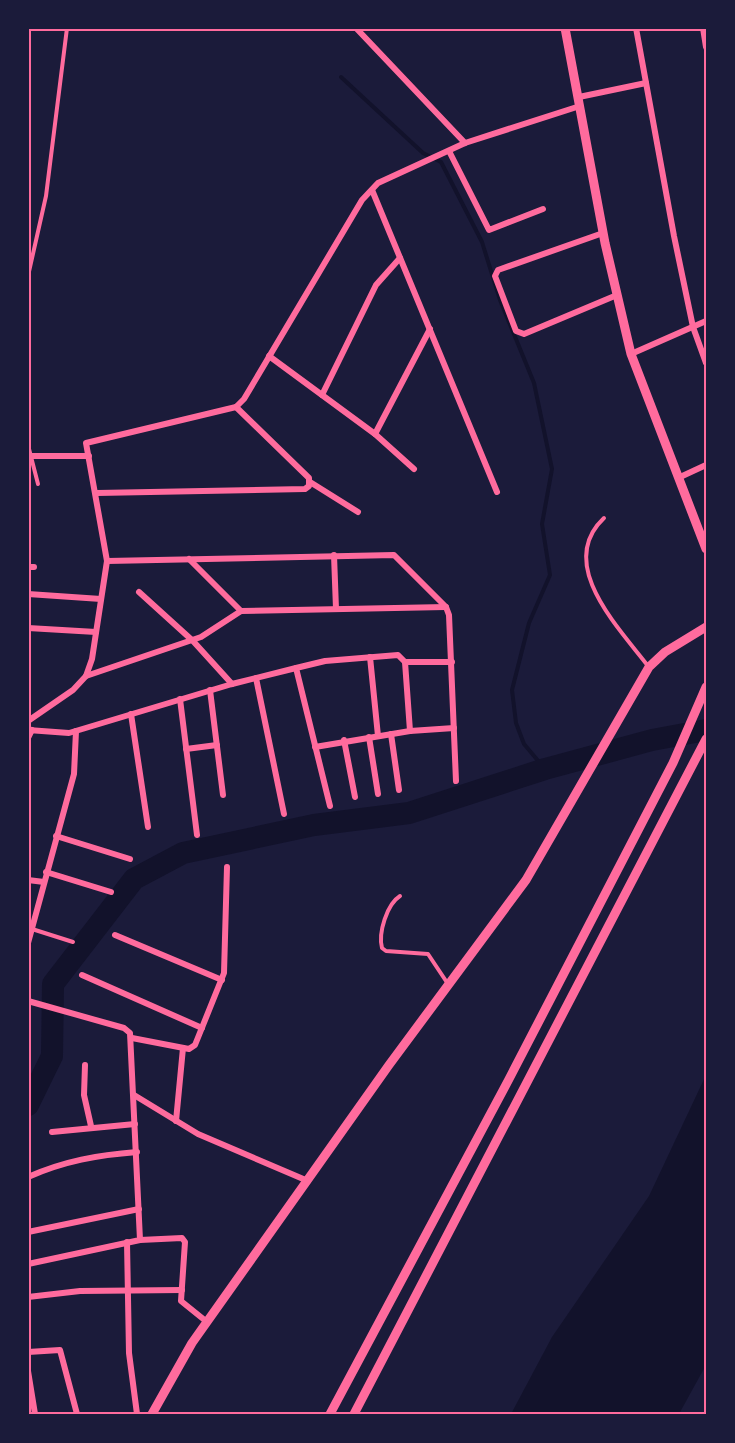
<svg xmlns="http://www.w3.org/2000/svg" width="735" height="1443" font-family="'Nunito Sans',sans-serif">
<rect width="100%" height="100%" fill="#1b1b3a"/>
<!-- water -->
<path fill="#12122b" d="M706 1075V1365L679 1414H511L552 1337 649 1196Z"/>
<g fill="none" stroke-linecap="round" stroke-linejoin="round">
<!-- stream -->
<path stroke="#12122b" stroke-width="4" d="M341 77 423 153 441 162 482 242 500 300 534 383 552 469 542 524 550 575 529 623 512 690 516 723 524 744 545 769"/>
<!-- river -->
<path stroke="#12122b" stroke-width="22" d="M28 1105 52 1056 53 984 134 879 183 853 314 825 409 813 545 769 652 740 706 730"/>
<!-- service -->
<g stroke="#ff6b9d" stroke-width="4">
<path d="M28 276 46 196 67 28"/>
<path d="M28 445 38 484"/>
<path d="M604 518C555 564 619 628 648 666"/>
<path d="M400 896C387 904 378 933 382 948L386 951 428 954 448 984"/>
<path d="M32 929 73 942"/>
</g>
<!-- minor -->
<g stroke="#ff6b9d" stroke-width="6">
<path d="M356 28 465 143"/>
<path d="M636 28 674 236 693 327 706 363"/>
<path d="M703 28 706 47"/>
<path d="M579 97 646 83"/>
<path d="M449 151 489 230 543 209"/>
<path d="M372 190 497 492"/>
<path d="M603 233 498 270 495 276 516 331 524 334 617 295"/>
<path d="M631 354 706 321"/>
<path d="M269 356 375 434 414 469"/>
<path d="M322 395 376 285 400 258"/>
<path d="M375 434 430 329"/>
<path d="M31 456H89"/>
<path d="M678 478 706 465"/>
<path d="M310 482 358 512"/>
<path d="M97 493 305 489 309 486V478L236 407"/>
<path d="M334 555 336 609"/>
<path d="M189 559 241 611"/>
<path d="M107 561 394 555 446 607 449 615 456 781"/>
<path d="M28 567H34"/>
<path d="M139 592 193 641 232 684"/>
<path d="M28 594 101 599"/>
<path d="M28 628 96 632"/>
<path d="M370 657 378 736"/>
<path d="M405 662H452"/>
<path d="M296 668 330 806"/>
<path d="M86 676 201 637 241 611 446 607"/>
<path d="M256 678 284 814"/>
<path d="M210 690 223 795"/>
<path d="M180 699 197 835"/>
<path d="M131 714 148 827"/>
<path d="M28 721 73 690 86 676 92 659 107 561 86 443 236 407 244 399 362 200 378 183 465 143 580 106"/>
<path d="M28 730 69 733 232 684 296 668 325 661 398 655 405 662 410 731"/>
<path d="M391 734 399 790"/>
<path d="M369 737 378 794"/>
<path d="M28 738 32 730"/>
<path d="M344 740 355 797"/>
<path d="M315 747 410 731 454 728"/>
<path d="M186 749 217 745"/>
<path d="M56 836 130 859"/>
<path d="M46 872 111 892"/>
<path d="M28 880 44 882"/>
<path d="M115 935 222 980"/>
<path d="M28 943 74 774 76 731"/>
<path d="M82 975 202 1028"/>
<path d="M28 1001 124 1028 130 1033 140 1240 28 1264"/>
<path d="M132 1038 189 1049 195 1045 224 973 227 867"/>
<path d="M85 1065 84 1095 91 1126"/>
<path d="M134 1095 198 1134 308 1181"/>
<path d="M176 1121 183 1048"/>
<path d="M52 1132 135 1124"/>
<path d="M28 1177C64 1161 98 1155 137 1152"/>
<path d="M28 1232 139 1209"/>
<path d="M140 1240 182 1238 185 1242 181 1301 207 1322"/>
<path d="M127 1242 129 1353 137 1414"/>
<path d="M28 1297 80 1291 182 1290"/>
<path d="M28 1352 60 1350 77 1414"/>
<path d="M28 1371 35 1414"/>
</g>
<!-- tertiary -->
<g stroke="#ff6b9d" stroke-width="9">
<path d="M565 28 605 243 631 354 706 549"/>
<path d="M152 1414 192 1343 389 1065 526 880 649 667 665 652 706 627"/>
<path d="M330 1414 508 1081 673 763 706 687"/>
<path d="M354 1414 706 739"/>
</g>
</g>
<!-- border -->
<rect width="735" height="1443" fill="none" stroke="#1b1b3a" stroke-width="60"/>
<rect x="30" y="30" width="675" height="1383" fill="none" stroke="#ff6b9d" stroke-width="2"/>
</svg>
